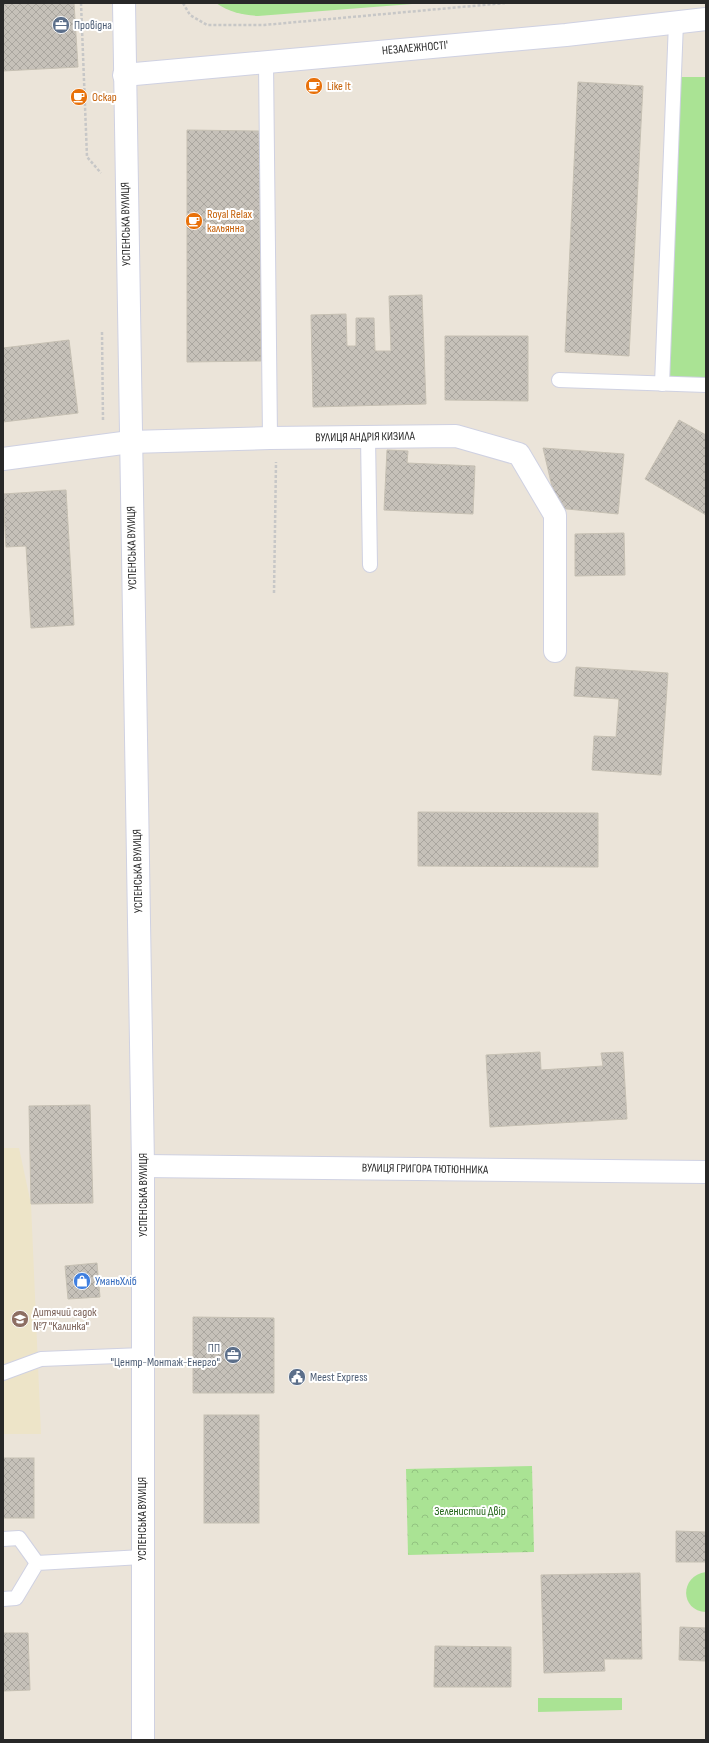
<svg xmlns="http://www.w3.org/2000/svg" width="709" height="1743" font-family="'Sofia Sans Condensed',sans-serif">
<defs>
<pattern id="forest-crowns" width="20" height="18" patternUnits="userSpaceOnUse"><rect width="20" height="18" fill="#aae394"/><path d="M2 6a3 3 0 1 1 6 0M12 15a3 3 0 1 1 6 0" fill="none" stroke="#92c380"/></pattern>
<pattern id="building-cross-hatch" width="8" height="8" patternUnits="userSpaceOnUse"><rect width="8" height="8" fill="#c6c1b9"/><path d="M0 0l8 8M0 8l8-8" fill="none" stroke="#aaa69f"/></pattern>
</defs>
<rect width="100%" height="100%" fill="#ebe4d9"/>
<!-- education -->
<path fill="#ede4c8" d="M3 1148H19L31 1204 41 1434H3Z"/>
<!-- forest -->
<path fill="url(#forest-crowns)" d="M532 1466 534 1552 408 1555 406 1469Z"/>
<!-- park -->
<g fill="#aae394">
<path d="M216 3H425L258 16C242 15 229 12 216 3Z"/>
<path d="M679 77H706V382L668 380Z"/>
<path d="M706 1572V1612C680 1611 679 1576 706 1572Z"/>
<path d="M538 1698H622V1710L538 1712Z"/>
</g>
<!-- building -->
<g fill="url(#building-cross-hatch)" stroke="#c6c0b3">
<path d="M3 3H74L78 67 3 71Z"/>
<path d="M578 82 643 86 629 356 565 352Z"/>
<path d="M187 130 259 131 261 361 187 362Z"/>
<path d="M422 295 426 404 313 407 311 315 346 314 347 346H356V318H374L375 351H391L389 296Z"/>
<path d="M445 336H528V401L445 400Z"/>
<path d="M69 340 78 413 3 422V348Z"/>
<path d="M679 420 706 435V515L645 479Z"/>
<path d="M543 448 624 454 618 514 557 508Z"/>
<path d="M387 450 408 451 407 463 475 466 473 514 384 510Z"/>
<path d="M66 490 74 625 31 628 26 546 6 547 3 494Z"/>
<path d="M624 533 625 575 575 576V534Z"/>
<path d="M576 667 668 673 661 775 592 770 594 736 616 737 619 699 574 696Z"/>
<path d="M418 812 598 813V867L418 866Z"/>
<path d="M540 1052 541 1070 603 1066 601 1053 623 1052 627 1119 490 1127 486 1055Z"/>
<path d="M90 1105 93 1203 31 1204 29 1106Z"/>
<path d="M97 1263 100 1297 68 1299 65 1266Z"/>
<path d="M193 1317 274 1318V1393H193Z"/>
<rect x="204" y="1415" width="55" height="108"/>
<rect x="3" y="1458" width="31" height="60"/>
<path d="M676 1531 706 1532V1562H676Z"/>
<path d="M640 1573 642 1659H604L605 1671 544 1673 541 1575Z"/>
<path d="M680 1627 706 1628V1661L679 1660Z"/>
<path d="M3 1633H28L30 1690 3 1691Z"/>
<path d="M435 1646 511 1647V1687H434Z"/>
</g>
<g fill="none" stroke-linecap="round" stroke-linejoin="round">
<defs>
<g id="lane">
<path d="M266 62 270 438"/>
<path d="M559 380 706 385"/>
<path d="M662 384 676 22"/>
<path d="M368 437 370 565"/>
<path d="M3 1373 41 1359 143 1355"/>
<path d="M3 1539 19 1538 37 1563"/>
<path d="M3 1599 16 1598 37 1563 142 1557"/>
</g>
<g id="street">
<path d="M124 75 566 35 706 19"/>
<path d="M3 459 130 442 270 438 456 436 519 454 555 515V651"/>
<path d="M143 1166 706 1172"/>
</g>
<path id="secondary" d="M124 3 143 1166V1740"/>
</defs>
<!-- lane casing -->
<use href="#lane" stroke="#cfd1e2" stroke-width="16"/>
<!-- street casing -->
<use href="#street" stroke="#cfd1e2" stroke-width="24"/>
<!-- secondary casing -->
<use href="#secondary" stroke="#cfd1e2" stroke-width="24"/>
<!-- path -->
<g stroke="#c7c7c7" stroke-width="2.5" stroke-dasharray="3 2" stroke-linecap="butt">
<path d="M81 3 87 157 101 173"/>
<path d="M183 3 190 15 207 25H264L505 3"/>
<path d="M102 332 103 421"/>
<path d="M274 593 276 462"/>
</g>
<!-- lane -->
<use href="#lane" stroke="#fff" stroke-width="14"/>
<!-- street -->
<use href="#street" stroke="#fff" stroke-width="22"/>
<!-- secondary -->
<use href="#secondary" stroke="#fff" stroke-width="22"/>
</g>
<!-- icons -->
<defs>
<symbol id="office-disc" viewBox="-11 -11 22 22"><circle r="9.5" fill="#5c6f8a" stroke="#fff"/><path d="M-6-3h4V-5.5h4V-3h4V5H-6ZM-1-4.5V-3h2v-1.5ZM-6 0V1H6V0Z" fill="#fff"/></symbol>
<symbol id="cafe-disc" viewBox="-11 -11 22 22"><circle r="9.5" fill="#e8710a" stroke="#fff"/><path d="M-5.5-4.5H6V0H3Q3 3.5 0 3.5H-2.5Q-5.5 3.5-5.5 0ZM3-3.2v2h1.7v-2ZM-6 4.5H4V6H-6Z" fill="#fff"/></symbol>
<symbol id="shop-disc" viewBox="-11 -11 22 22"><circle r="9.5" fill="#3f7fe0" stroke="#fff"/><path d="M-5-2.5h2.3a2.7 3.5 0 0 1 5.4 0H5L5.5 6h-11ZM-1.5-2.5h3a1.5 2.3 0 0 0-3 0Z" fill="#fff"/></symbol>
<symbol id="school-disc" viewBox="-11 -11 22 22"><circle r="9.5" fill="#8d6e63" stroke="#fff"/><path d="M0-5L7-2L0 1L-7-2ZM-4 1L0 2.5L4 1V4Q0 6-4 4Z" fill="#fff"/></symbol>
<symbol id="civic-disc" viewBox="-11 -11 22 22"><circle r="9.5" fill="#5c6f8a" stroke="#fff"/><path d="M-.6-6.5H3V-4.5H.6V-3L4-1V1h2V6H-6V1h2V-1L-.6-3ZM-1.2 2.5V6h2.4V2.5Z" fill="#fff"/></symbol>
</defs>
<g fill-rule="evenodd">
<use href="#office-disc" x="51" y="15" width="20" height="20"/>
<use href="#cafe-disc" x="304" y="76" width="20" height="20"/>
<use href="#cafe-disc" x="69" y="87" width="20" height="20"/>
<use href="#cafe-disc" x="184" y="211" width="20" height="20"/>
<use href="#shop-disc" x="72" y="1271" width="20" height="20"/>
<use href="#school-disc" x="10" y="1309" width="20" height="20"/>
<use href="#office-disc" x="223" y="1345" width="20" height="20"/>
<use href="#civic-disc" x="287" y="1367" width="20" height="20"/>
</g>
<g text-anchor="middle" dominant-baseline="central" stroke-width="4" stroke-linejoin="round" paint-order="stroke">
<!-- service labels -->
<g font-size="12" fill="#4e5e75" stroke="#fff" text-anchor="start">
<text x="74" y="25">Провідна</text>
<text x="220" y="1348" text-anchor="end">ПП<tspan x="220" dy="14">"Центр-Монтаж-Енерго"</tspan></text>
<text x="310" y="1377">Meest Express</text>
</g>
<!-- street labels -->
<g font-size="12" fill="#282828" stroke="#fff">
<text transform="translate(415 48) rotate(-5)">НЕЗАЛЕЖНОСТІ'</text>
<text transform="translate(126 224) rotate(-91)">УСПЕНСЬКА ВУЛИЦЯ</text>
<text transform="translate(365 437) rotate(-1)">ВУЛИЦЯ АНДРІЯ КИЗИЛА</text>
<text transform="translate(132 548) rotate(-91)">УСПЕНСЬКА ВУЛИЦЯ</text>
<text transform="translate(138 871) rotate(-91)">УСПЕНСЬКА ВУЛИЦЯ</text>
<text transform="translate(425 1169) rotate(1)">ВУЛИЦЯ ГРИГОРА ТЮТЮННИКА</text>
<text transform="translate(143 1195) rotate(-90)">УСПЕНСЬКА ВУЛИЦЯ</text>
<text transform="translate(142 1519) rotate(-90)">УСПЕНСЬКА ВУЛИЦЯ</text>
</g>
<!-- food labels -->
<g font-size="12" fill="#c56008" stroke="#fff" text-anchor="start">
<text x="327" y="86">Like It</text>
<text x="92" y="97">Оскар</text>
<text x="207" y="214">Royal Relax<tspan x="207" dy="14">кальянна</tspan></text>
</g>
<!-- shop labels -->
<g font-size="12" fill="#366cbe" stroke="#fff" text-anchor="start">
<text x="95" y="1281">УманьХліб</text>
</g>
<!-- education labels -->
<g font-size="12" fill="#785e54" stroke="#fff" text-anchor="start">
<text x="33" y="1312">Дитячий садок<tspan x="33" dy="14">№7 "Калинка"</tspan></text>
</g>
<!-- park labels -->
<g font-size="12" fill="#236518" stroke="#fff">
<text x="470" y="1511">Зеленистий Двір</text>
</g>
</g>
<!-- border -->
<rect width="709" height="1743" fill="none" stroke="#282828" stroke-width="8"/>
</svg>
